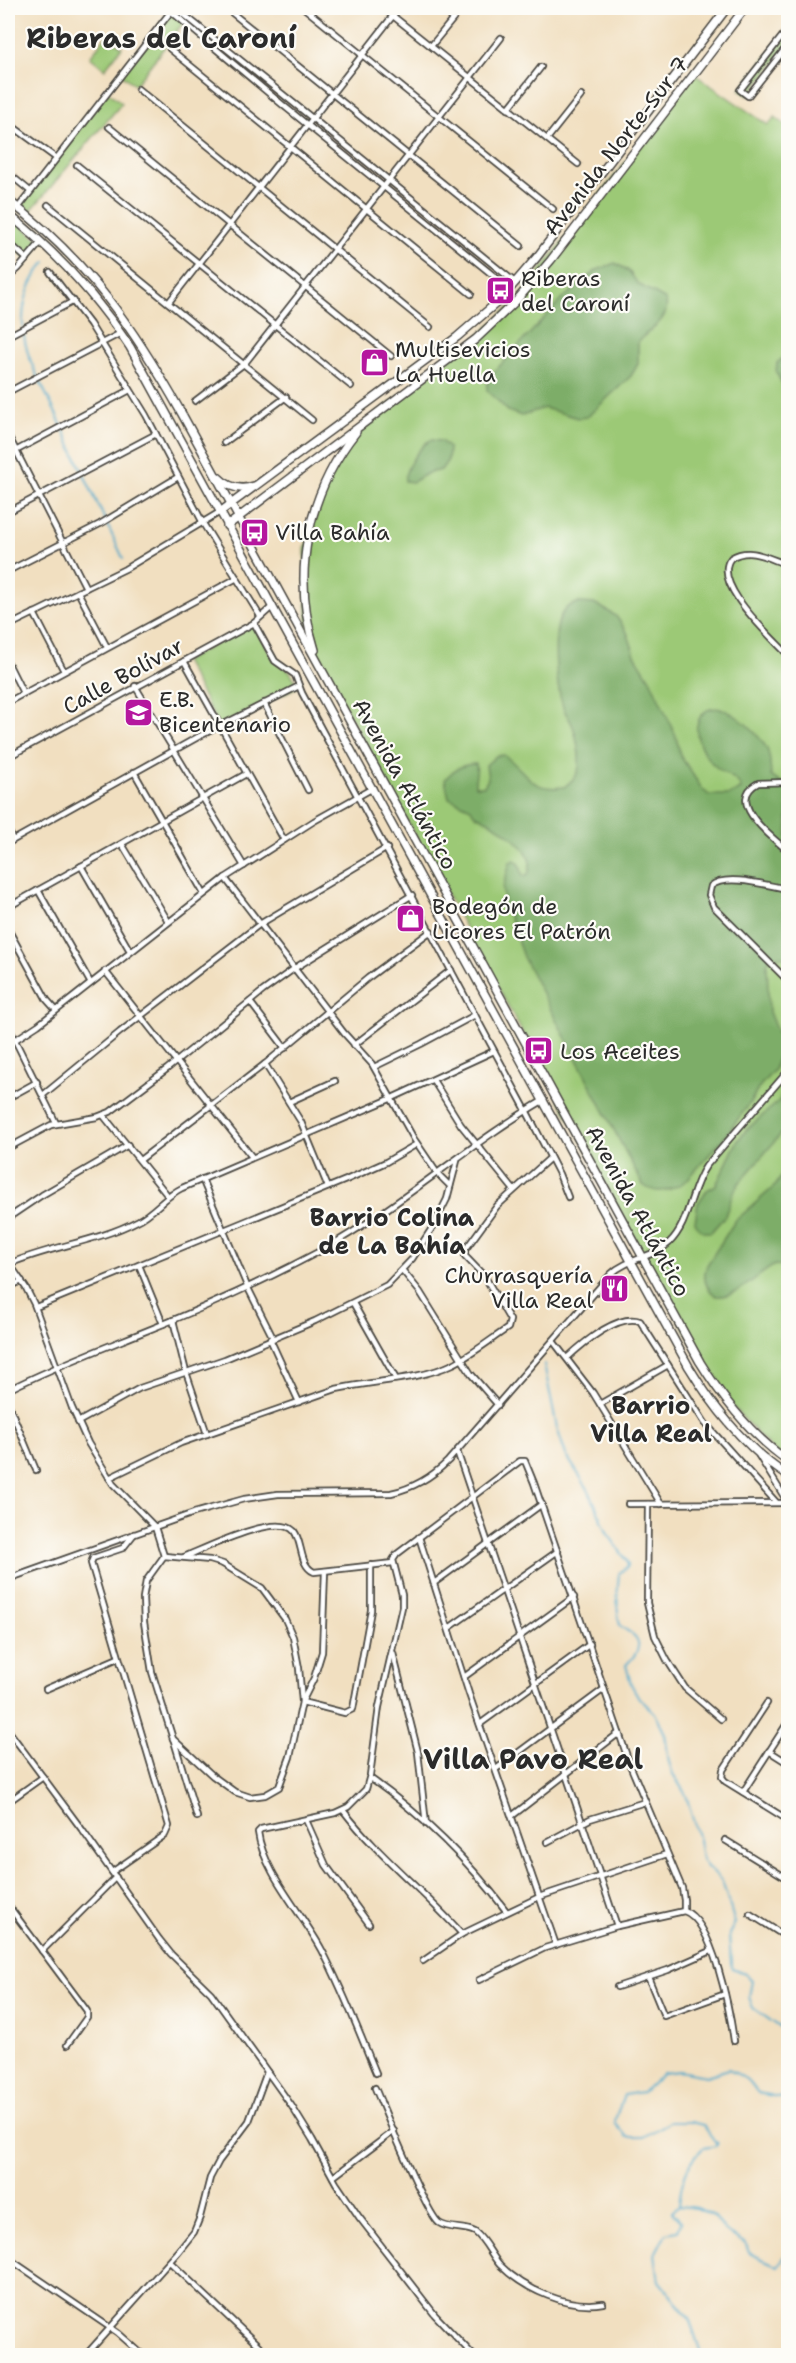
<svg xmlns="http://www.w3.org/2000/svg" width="796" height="2363" font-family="'Shantell Sans',sans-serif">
<rect width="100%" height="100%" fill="#fdfcf7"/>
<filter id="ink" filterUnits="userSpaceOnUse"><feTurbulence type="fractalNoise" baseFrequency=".0167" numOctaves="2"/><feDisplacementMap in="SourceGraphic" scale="12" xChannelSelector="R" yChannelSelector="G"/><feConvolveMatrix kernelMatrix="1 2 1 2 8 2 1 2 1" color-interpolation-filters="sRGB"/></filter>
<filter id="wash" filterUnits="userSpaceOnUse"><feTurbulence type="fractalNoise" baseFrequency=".008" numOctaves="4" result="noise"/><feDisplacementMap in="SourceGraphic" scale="24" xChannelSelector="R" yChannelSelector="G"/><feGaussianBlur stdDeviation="1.35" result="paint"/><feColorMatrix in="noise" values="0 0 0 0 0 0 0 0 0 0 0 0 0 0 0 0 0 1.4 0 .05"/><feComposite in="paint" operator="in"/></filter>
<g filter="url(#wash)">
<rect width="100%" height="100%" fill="#f1dfc0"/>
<!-- green -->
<g fill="#9cc976" stroke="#647a50" stroke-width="1.5">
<path d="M171 11 184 22 135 85 121 74Z"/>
<path d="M788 29V45L748 96 740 90Z"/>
<path d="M107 35 122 47 105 69 90 57Z"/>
<path d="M694 74 768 125 775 117 788 127V1461L770 1448 716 1388 314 650 307 621 305 549 331 469 364 422 465 348 517 300Z"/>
<path d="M107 91 122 103 27 215 18 208Z"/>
<path d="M8 214 41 242 27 259 8 242Z"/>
<path d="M254 623 275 661 289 670 299 686 219 726 184 661Z"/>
</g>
<!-- forest -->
<g fill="#7dad67" stroke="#546c49" stroke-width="1.5">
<path d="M615 263 629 271 638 284 666 300C670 321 650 328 638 342V364L631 376 587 417 578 418 544 408 521 416 508 411 487 390V384L495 371 560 301 597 270Z"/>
<path d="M788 357V395L776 372 777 363 783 358Z"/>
<path d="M431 440 441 441 449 448 448 460 441 470 428 473 413 482 405 481C403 470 421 444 431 440Z"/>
<path d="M579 603 596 604 616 616 627 632 635 655 650 679 676 736 680 755 702 789 709 795H729L741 789C738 777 723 774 714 765 703 755 692 734 699 719 715 688 758 732 767 749 771 758 770 767 771 776L788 788V957L770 956 767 965 769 1012 780 1039 781 1047 774 1070 760 1086 750 1103 723 1139 687 1180C674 1190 657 1196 643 1185L523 957 504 902 503 888 510 862 515 860 519 863 523 876H527C543 850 492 822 474 814L471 808 449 798 445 780C452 770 463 764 476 764 478 772 474 778 475 786H484L488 779 486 765 496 756 504 755C528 772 529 792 564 787 572 781 579 775 579 765 580 753 576 734 572 724 569 718 565 713 563 707 556 684 550 633 563 612 567 606 572 604 579 603Z"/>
<path d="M788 1086V1126L740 1182 734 1191 725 1216 711 1232C703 1233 699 1229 695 1222L698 1203 707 1190 716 1185 737 1142 746 1130 778 1102Z"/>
<path d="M788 1151V1278L782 1266 775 1265C755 1275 739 1298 716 1296 705 1288 702 1278 707 1265L735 1221 776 1185 781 1177 783 1165Z"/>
</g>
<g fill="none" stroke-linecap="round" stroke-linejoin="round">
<!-- stream -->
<g stroke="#4ba7c9" stroke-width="2">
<path d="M46 262C30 279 22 302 23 325 24 360 45 389 59 420 80 466 101 512 123 558"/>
<path d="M544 1364 557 1428 566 1455 588 1489 608 1534 627 1561 628 1566 619 1573C617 1591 616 1607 620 1625 624 1630 633 1633 636 1638 643 1648 632 1659 626 1665L631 1684 639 1698 655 1713 665 1734 669 1762 673 1774 686 1795 699 1840 702 1859 707 1867 722 1881 735 1923 729 1934 731 1964 733 1969 745 1974 752 1981 749 1997 753 2008 788 2033"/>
<path d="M679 2206C681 2181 686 2165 703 2148L716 2146 717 2144 703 2125 691 2122H670L643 2137H627L615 2123C616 2113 621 2105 624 2095L643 2092 663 2073 679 2071 706 2076 729 2069 749 2081 758 2093 788 2099"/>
<path d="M702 2356 689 2318 659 2281 655 2254 666 2233 678 2231 681 2222 672 2212 679 2206 697 2208 714 2216 725 2231 746 2244 749 2253 778 2266 788 2251"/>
</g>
</g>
</g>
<g filter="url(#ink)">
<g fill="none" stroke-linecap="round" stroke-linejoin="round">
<defs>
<g id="street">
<path d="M167 8 284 106 510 289"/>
<path d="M176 8 516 283"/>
<path d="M226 8 521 246"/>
<path d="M304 8 553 209"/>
<path d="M383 8 578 164"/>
<path d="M788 29 740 90 748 96 788 45"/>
<path d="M431 46 458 13"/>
<path d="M170 49 471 294"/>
<path d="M138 89 430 327"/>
<path d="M508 109 541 67"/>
<path d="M8 123 56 158"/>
<path d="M109 127 391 356"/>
<path d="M547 139 581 96"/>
<path d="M77 165 351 386"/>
<path d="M8 173 30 191"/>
<path d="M48 205 312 420"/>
<path d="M18 208 172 10"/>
<path d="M8 242 27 259"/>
<path d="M50 272 90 324 146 415 204 525 260 616"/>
<path d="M8 278 19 268 41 242"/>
<path d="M169 302 399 8"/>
<path d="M8 336 74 301"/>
<path d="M8 392 121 333"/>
<path d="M195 401 245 363 501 38"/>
<path d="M8 435 86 588"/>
<path d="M224 443 286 397"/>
<path d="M8 455 130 390"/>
<path d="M8 512 156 434"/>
<path d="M788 565C769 559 751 546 731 558 710 583 772 637 788 655"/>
<path d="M8 571 100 524 178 477"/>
<path d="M78 592 107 647"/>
<path d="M34 613 64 671"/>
<path d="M254 623 275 661 295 675 302 693 526 1110 559 1174 568 1197"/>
<path d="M8 626 125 569 220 512"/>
<path d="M184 661 284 840"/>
<path d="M8 663 23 693"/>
<path d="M135 686 244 866"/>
<path d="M8 702 237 578"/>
<path d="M264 703 308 790"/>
<path d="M8 757 254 623 273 606"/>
<path d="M134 772 204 894"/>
<path d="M788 782 758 783C724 802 773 838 788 851"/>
<path d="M8 830 13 840"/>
<path d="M8 843 198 737 299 686"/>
<path d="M122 844 168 921"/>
<path d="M81 866 130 951"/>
<path d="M225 878 344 1033 372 1064 414 1139 437 1173 450 1186"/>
<path d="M788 889C769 886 726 873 711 886L709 895 714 907 788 981"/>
<path d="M38 890 90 982"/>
<path d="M8 907 246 774"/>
<path d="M8 929 47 1000 56 1010"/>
<path d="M105 971 252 1157"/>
<path d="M250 1002 285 1048"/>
<path d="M8 1026 56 1123"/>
<path d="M15 1040 38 1025 225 878 314 821 373 788"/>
<path d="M354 1045 451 970"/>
<path d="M265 1064 301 1122 328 1187"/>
<path d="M374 1067 421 1044 475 1015"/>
<path d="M433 1080 461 1125 513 1189"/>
<path d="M43 1095 120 1032 260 924 387 848"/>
<path d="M8 1098 37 1082"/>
<path d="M289 1102 335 1081"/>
<path d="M103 1115 168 1196"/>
<path d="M8 1148 51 1125 97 1117 110 1112 167 1069 263 991 295 968 412 895"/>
<path d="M140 1160 265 1064 368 978 431 931"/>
<path d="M202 1179 247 1286 273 1338"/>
<path d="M8 1218 42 1195 128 1145"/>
<path d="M9 1263 26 1288 34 1304 72 1408 88 1443 113 1484 155 1527 164 1556"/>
<path d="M9 1264C50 1246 97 1242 137 1221 154 1213 165 1196 182 1188L390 1099 494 1051"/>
<path d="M139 1265 163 1324"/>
<path d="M403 1271 420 1292 471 1374 498 1405"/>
<path d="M8 1287 22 1281"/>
<path d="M353 1303 396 1379"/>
<path d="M36 1307 346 1180 386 1162 417 1144"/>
<path d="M173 1320 186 1372 207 1434"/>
<path d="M270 1339 299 1402"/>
<path d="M553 1341 593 1393 661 1504"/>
<path d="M567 1358C582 1344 618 1313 640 1321L705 1423 776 1502"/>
<path d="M8 1390C51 1368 96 1351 141 1333 202 1309 264 1281 322 1250 400 1207 467 1145 544 1100"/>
<path d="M8 1403 36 1470"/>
<path d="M600 1404 668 1365"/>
<path d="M78 1422 140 1388 225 1359 315 1321 387 1285 412 1259 434 1225 447 1199 457 1161"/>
<path d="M457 1451 617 1926"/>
<path d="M759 1456 788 1503"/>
<path d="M109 1478 181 1443 336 1389C375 1380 417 1381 453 1364 473 1354 490 1340 508 1328L510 1320 485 1277 465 1256V1250L497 1206 550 1158"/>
<path d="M628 1504 788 1503"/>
<path d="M648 1504 647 1603 655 1636 667 1660 685 1688 721 1719"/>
<path d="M419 1537 469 1694 556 1945"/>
<path d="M164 1556 210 1560 223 1564 262 1588 285 1619 293 1637 299 1668 302 1702 290 1757 279 1787 265 1795 250 1797 235 1792 213 1776 173 1739 152 1672 144 1622 143 1598 146 1581Z"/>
<path d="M184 1557C204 1549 277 1512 294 1531 303 1543 299 1565 314 1572L393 1563"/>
<path d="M325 1571 322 1652 314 1678 302 1702 345 1713 353 1709 371 1610V1565"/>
<path d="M8 1579 194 1513 244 1499 278 1494 391 1493C414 1488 432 1477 448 1461L611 1274C628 1258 653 1258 669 1243 690 1223 690 1189 706 1166L788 1071"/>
<path d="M434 1583 542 1504"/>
<path d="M449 1628 558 1551"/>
<path d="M393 1653 418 1752 426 1824"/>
<path d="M464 1677 574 1597"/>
<path d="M46 1689 118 1658"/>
<path d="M767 1703 723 1770 722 1777 725 1781 788 1820"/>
<path d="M480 1724 590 1644"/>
<path d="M8 1730 83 1831 159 1939 171 1954 211 1993 291 2105 312 2139 336 2183 359 2217 435 2315 474 2356"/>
<path d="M174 1741 197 1817"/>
<path d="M769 1751 788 1763"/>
<path d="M496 1769 604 1689"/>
<path d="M370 1778C422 1815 469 1861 507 1912"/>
<path d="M743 1792 788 1722"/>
<path d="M8 1802 43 1777"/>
<path d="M343 1810C377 1855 424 1891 462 1934"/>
<path d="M512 1816 619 1733"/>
<path d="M306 1820 326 1865 369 1924"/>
<path d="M725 1840 788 1879"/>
<path d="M547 1842 590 1819 645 1802"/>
<path d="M112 1872 165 1835 169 1826 91 1563 93 1558 123 1548 134 1534"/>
<path d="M8 1905 87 2011V2017L67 2045"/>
<path d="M750 1914 788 1938"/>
<path d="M42 1951 116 1877"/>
<path d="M423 1961 462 1934 539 1897 667 1854"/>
<path d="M648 1977 664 2016 725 1994"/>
<path d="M479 1980 545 1948 617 1926 684 1911C713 1920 730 2013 734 2041"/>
<path d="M617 1987 668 1970 711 1951"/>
<path d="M376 2073C359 2032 343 1990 322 1950 303 1914 263 1872 258 1832L261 1829 335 1813 348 1807 366 1789 370 1775 379 1707 402 1607V1595L393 1560 397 1554 520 1461H525L534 1483 630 1765 682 1888 684 1900V1911"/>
<path d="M375 2088C384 2109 426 2213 439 2223 450 2230 464 2226 475 2232 486 2241 491 2255 500 2265 525 2290 568 2309 603 2303"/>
<path d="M333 2177 394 2131"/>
<path d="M8 2258 118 2333 144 2356"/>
<path d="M170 2262 260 2347"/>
<path d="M85 2356 178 2252 194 2232 200 2217 210 2178 219 2161 249 2121 267 2072"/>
</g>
<g id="secondary">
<path d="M8 200C87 260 134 328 182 414L700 1362C724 1401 751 1435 788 1461"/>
<path d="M8 214C55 251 97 297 130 347L689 1367C715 1410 746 1449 788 1476"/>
<path d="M218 477C228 487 240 491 254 486"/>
<path d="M220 512 457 337 501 299 537 257 727 8"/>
<path d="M227 526 476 339 517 300 551 260 745 8"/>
<path d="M315 650C291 574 307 494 356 432"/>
</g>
</defs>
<!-- street casing -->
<use href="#street" stroke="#494641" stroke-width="8"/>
<!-- secondary casing -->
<use href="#secondary" stroke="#494641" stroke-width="10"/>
<!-- street -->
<use href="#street" stroke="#fff" stroke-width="4.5"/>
<!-- secondary -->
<use href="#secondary" stroke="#fff" stroke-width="7"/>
</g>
</g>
<!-- icons -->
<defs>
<symbol id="bus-square" viewBox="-11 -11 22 22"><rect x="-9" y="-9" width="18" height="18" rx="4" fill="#b5179e" stroke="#fdfcf7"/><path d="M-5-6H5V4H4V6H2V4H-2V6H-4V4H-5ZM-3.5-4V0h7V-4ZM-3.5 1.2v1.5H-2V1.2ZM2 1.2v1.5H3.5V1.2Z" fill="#fff"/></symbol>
<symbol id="shop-square" viewBox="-11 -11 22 22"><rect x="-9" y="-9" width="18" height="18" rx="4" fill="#b5179e" stroke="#fdfcf7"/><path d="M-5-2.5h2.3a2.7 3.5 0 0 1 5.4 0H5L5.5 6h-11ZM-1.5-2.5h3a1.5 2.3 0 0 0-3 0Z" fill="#fff"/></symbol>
<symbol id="school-square" viewBox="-11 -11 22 22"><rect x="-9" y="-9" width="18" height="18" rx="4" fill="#b5179e" stroke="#fdfcf7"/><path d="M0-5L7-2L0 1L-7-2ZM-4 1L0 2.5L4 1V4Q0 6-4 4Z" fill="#fff"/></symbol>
<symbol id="restaurant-square" viewBox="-11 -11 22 22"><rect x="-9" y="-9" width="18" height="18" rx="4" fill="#b5179e" stroke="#fdfcf7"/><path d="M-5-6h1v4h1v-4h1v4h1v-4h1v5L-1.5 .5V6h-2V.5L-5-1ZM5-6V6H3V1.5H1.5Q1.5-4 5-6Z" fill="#fff"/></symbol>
</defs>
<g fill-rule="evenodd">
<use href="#bus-square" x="484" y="274" width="33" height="33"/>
<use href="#shop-square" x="358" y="346" width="33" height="33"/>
<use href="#bus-square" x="238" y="516" width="33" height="33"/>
<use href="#school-square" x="122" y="696" width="33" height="33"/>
<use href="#shop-square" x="394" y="902" width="33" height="33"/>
<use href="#bus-square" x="522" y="1034" width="33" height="33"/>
<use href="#restaurant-square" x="598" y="1272" width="33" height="33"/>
</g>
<g text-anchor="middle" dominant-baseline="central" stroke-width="4.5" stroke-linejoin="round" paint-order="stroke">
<!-- street labels -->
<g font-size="22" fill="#2b2b2b" stroke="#fdfcf7">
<text transform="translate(616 146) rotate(-52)">Avenida Norte-Sur 7</text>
<text transform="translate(123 676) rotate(-29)">Calle Bolívar</text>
<text transform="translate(405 784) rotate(61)">Avenida Atlántico</text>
<text transform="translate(638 1211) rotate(61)">Avenida Atlántico</text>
</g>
<!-- poi labels -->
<g font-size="22" fill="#2b2b2b" stroke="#fdfcf7" text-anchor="start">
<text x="521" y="278">Riberas<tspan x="521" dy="25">del Caroní</tspan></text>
<text x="395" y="349">Multisevicios<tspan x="395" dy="25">La Huella</tspan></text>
<text x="275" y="532">Villa Bahía</text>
<text x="159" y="699">E.B.<tspan x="159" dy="25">Bicentenario</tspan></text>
<text x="432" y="906">Bodegón de<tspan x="432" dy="25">Licores El Patrón</tspan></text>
<text x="560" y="1051">Los Aceites</text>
<text x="593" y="1275" text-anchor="end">Churrasquería<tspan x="593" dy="25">Villa Real</tspan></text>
</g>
<!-- neighbourhood labels -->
<g font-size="24" font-weight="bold" fill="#2b2b2b" stroke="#fdfcf7">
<text x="392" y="1218">Barrio Colina<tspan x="392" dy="28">de La Bahía</tspan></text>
<text x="651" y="1406">Barrio<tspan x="651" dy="28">Villa Real</tspan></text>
</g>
<!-- district labels -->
<g font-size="28" font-weight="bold" fill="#2b2b2b" stroke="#fdfcf7">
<text x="161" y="38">Riberas del Caroní</text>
<text x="533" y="1759">Villa Pavo Real</text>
</g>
</g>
<!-- margin -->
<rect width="796" height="2363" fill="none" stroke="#fdfcf7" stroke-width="30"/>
</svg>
